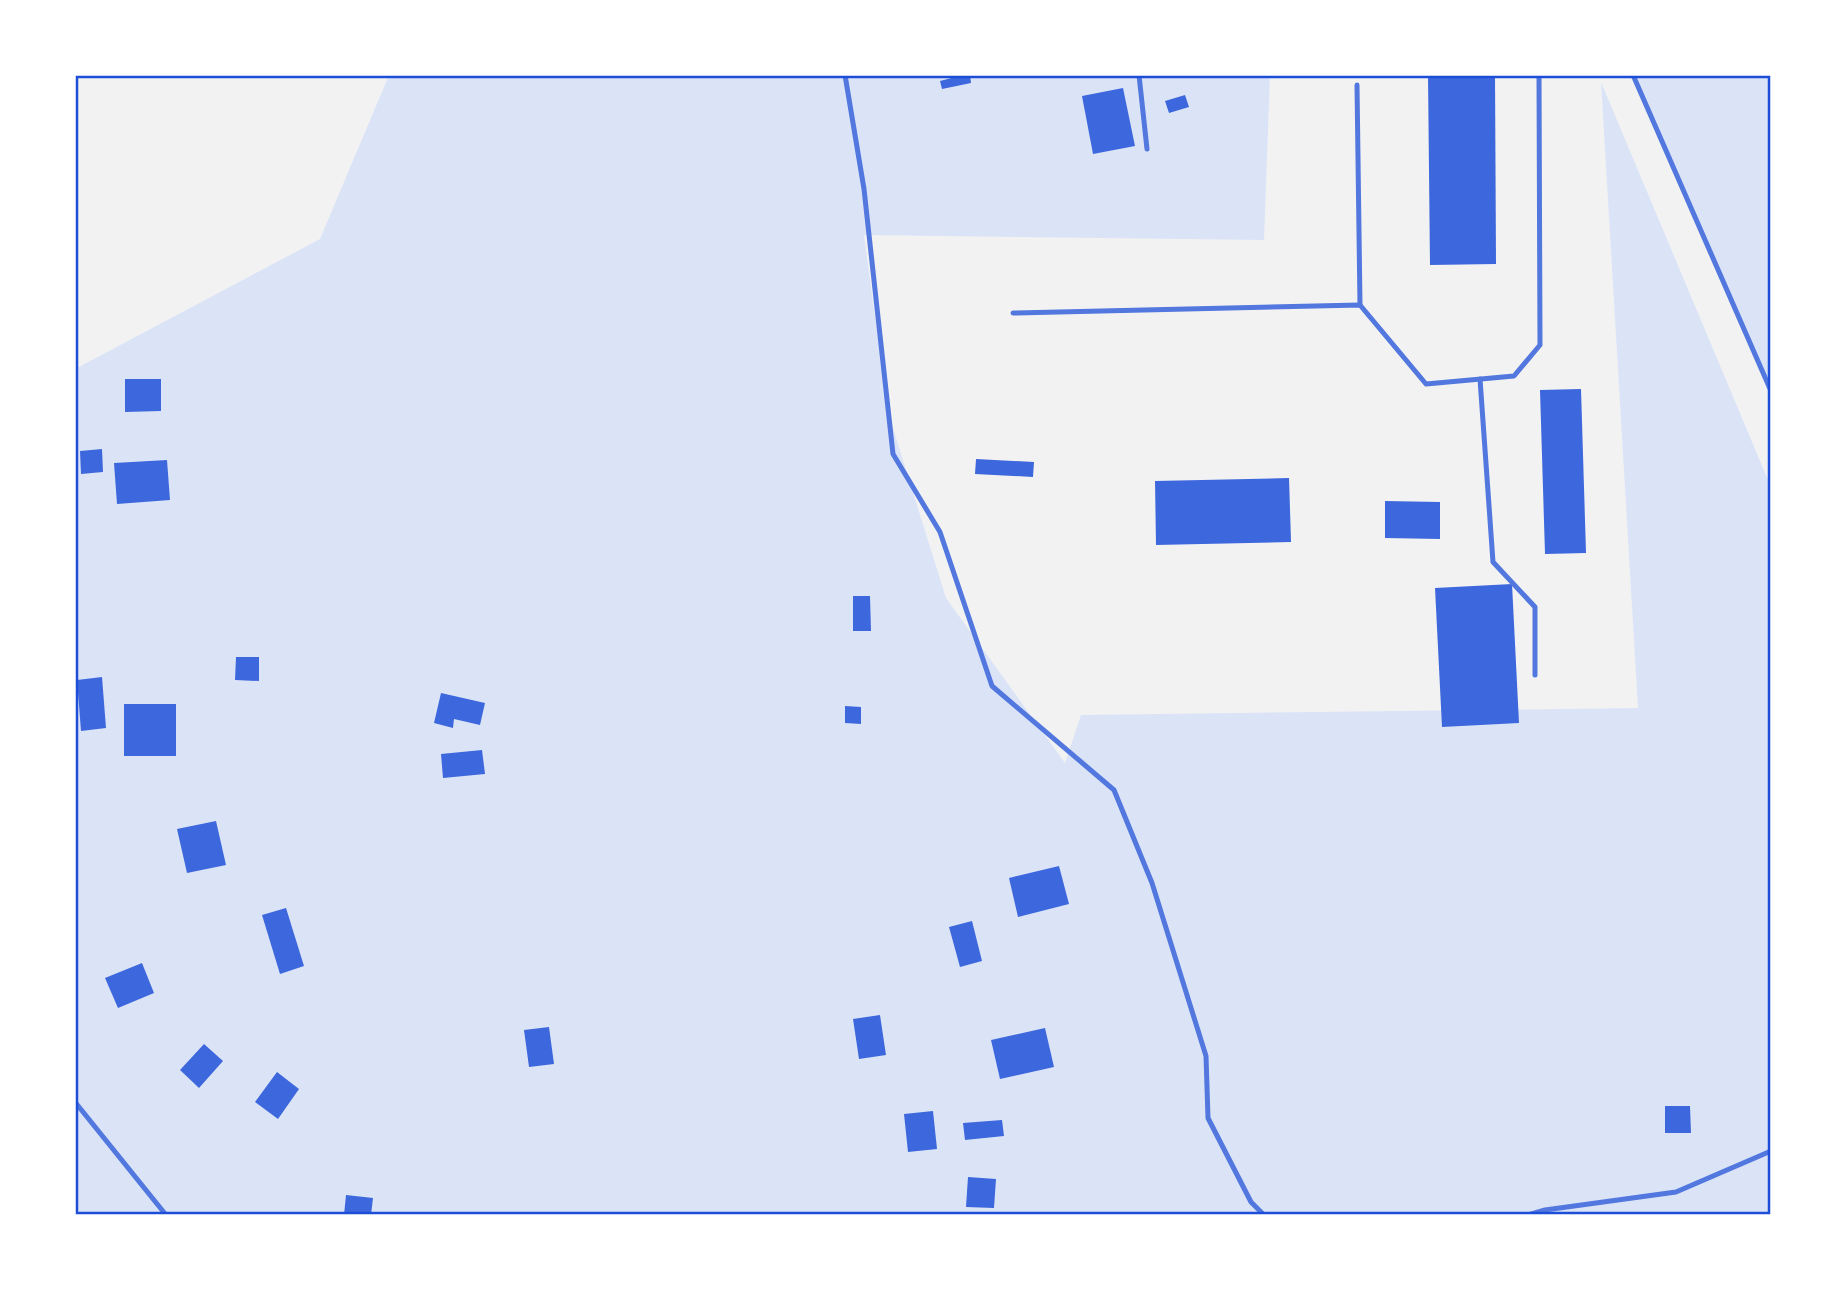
<svg xmlns="http://www.w3.org/2000/svg" width="1846" height="1290" font-family="'Times New Roman',serif">
<rect width="100%" height="100%" fill="#f2f2f2"/>
<!-- green -->
<g fill="#dbe4f7">
<path d="M389 75H1270L1264 240 864 235 888 412 946 598 1065 763 1081 715 1638 708 1601 82 1771 487V1215H75V369L320 239Z"/>
<path d="M1634 75H1771V391Z"/>
</g>
<!-- building -->
<g fill="#3d67dc">
<path d="M963 75H970L971 83 942 89 940 81Z"/>
<path d="M1428 75H1495L1496 264 1430 265Z"/>
<path d="M1123 88 1135 146 1093 154 1082 96Z"/>
<path d="M1185 95 1189 107 1169 113 1165 101Z"/>
<path d="M125 379H161V411L125 412Z"/>
<path d="M1581 389 1586 553 1545 554 1540 390Z"/>
<path d="M102 449 103 472 81 474 80 451Z"/>
<path d="M976 459 1034 462 1033 477 975 474Z"/>
<path d="M167 460 170 500 117 504 114 463Z"/>
<path d="M1289 478 1291 542 1156 545 1155 481Z"/>
<path d="M1385 501 1440 502V539L1385 538Z"/>
<path d="M1512 584 1519 723 1442 727 1435 588Z"/>
<path d="M853 596H870L871 631H853Z"/>
<path d="M236 657H259V681L235 680Z"/>
<path d="M102 677 106 728 81 731 77 680Z"/>
<path d="M441 693 485 703 480 725 454 719 453 728 434 723Z"/>
<rect x="124" y="704" width="52" height="52"/>
<path d="M845 706 861 707V724L845 723Z"/>
<path d="M482 750 485 774 443 778 441 754Z"/>
<path d="M216 821 226 865 187 873 177 829Z"/>
<path d="M1059 866 1069 904 1018 917 1009 878Z"/>
<path d="M286 908 304 966 280 974 262 915Z"/>
<path d="M972 921 982 961 960 967 949 927Z"/>
<path d="M142 963 154 993 118 1008 105 978Z"/>
<path d="M880 1015 886 1055 859 1059 853 1019Z"/>
<path d="M549 1027 554 1064 529 1067 524 1030Z"/>
<path d="M1045 1028 1054 1067 1000 1079 991 1040Z"/>
<path d="M204 1044 223 1061 199 1088 180 1070Z"/>
<path d="M277 1072 299 1089 278 1119 255 1102Z"/>
<path d="M1665 1106H1690L1691 1133H1665Z"/>
<path d="M933 1111 937 1149 908 1152 904 1114Z"/>
<path d="M1002 1120 1004 1136 965 1140 963 1123Z"/>
<path d="M968 1177 996 1179 994 1208 966 1207Z"/>
<path d="M346 1195 373 1198 371 1215H344Z"/>
</g>
<g fill="none" stroke-linecap="round" stroke-linejoin="round">
<!-- service -->
<g stroke="#5277de" stroke-width="5">
<path d="M845 75 864 189 893 454 940 532 992 686 1114 790 1152 883 1206 1056 1208 1118 1251 1202 1264 1215"/>
<path d="M1139 75 1147 149"/>
<path d="M1633 75 1771 391"/>
<path d="M1357 85 1360 305"/>
<path d="M1013 313 1360 305 1426 384 1514 376 1540 345 1539 75"/>
<path d="M1480 379 1493 562 1535 607V675"/>
<path d="M75 1102 166 1215"/>
<path d="M1528 1215 1545 1210 1676 1192 1771 1151"/>
</g>
</g>
<!-- border -->
<rect width="1846" height="1290" fill="none" stroke="#ffffff" stroke-width="154"/>
<rect x="77" y="77" width="1692" height="1136" fill="none" stroke="#1d4ed8" stroke-width="2.5"/>
</svg>
